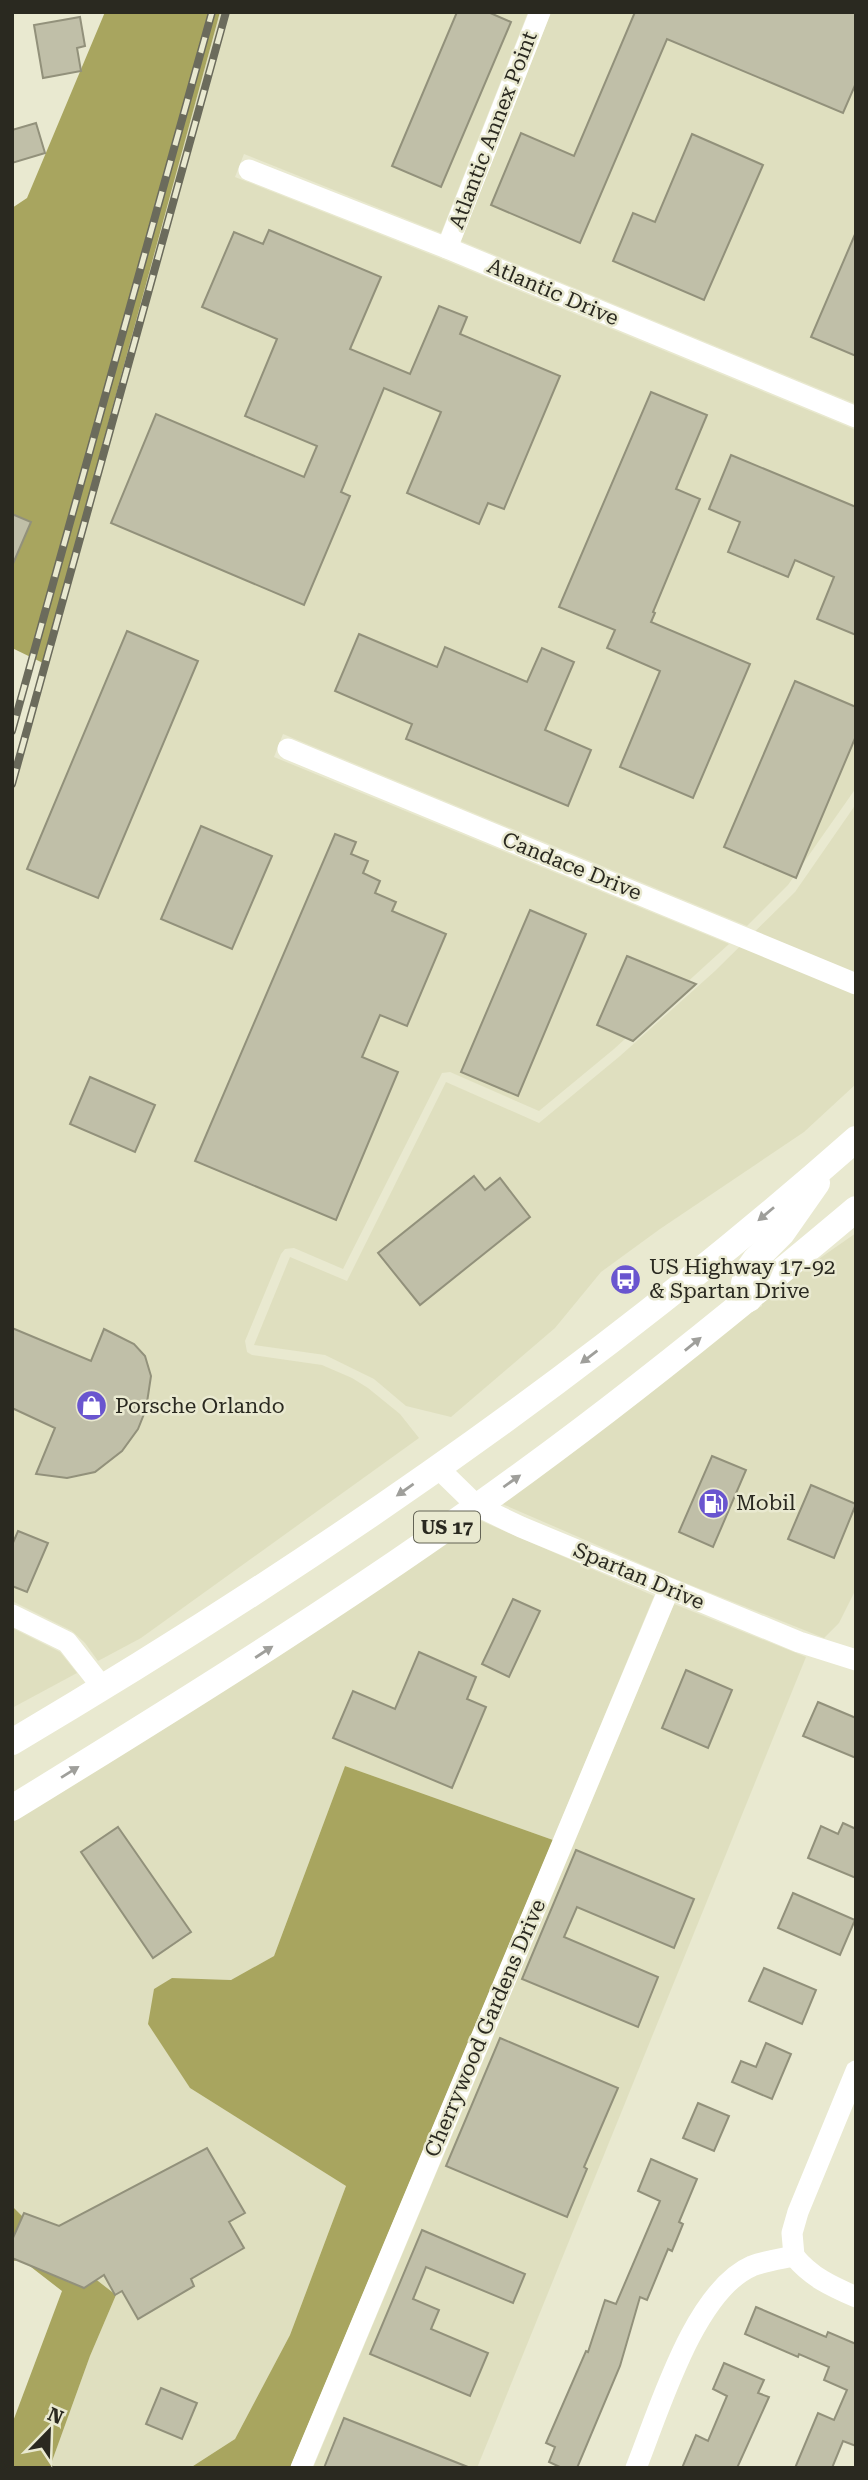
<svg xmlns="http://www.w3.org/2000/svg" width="868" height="2480" font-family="'Roboto Serif',serif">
<rect width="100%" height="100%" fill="#e9e9d0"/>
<!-- built -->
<g fill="#dfdfbf">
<path d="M220 12H528L441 233 244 154 235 177 442 259 856 430V788L788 885 747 926 283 734 274 757 729 944 614 1049 539 1111 450 1072 442 1073 343 1269 294 1248 285 1249 281 1254 245 1341 247 1352 252 1355 322 1365 352 1378 368 1388 400 1414 419 1438 141 1638 98 1661 85 1643 72 1631 12 1601V774Z"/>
<path d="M551 12H856V404L461 241Z"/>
<path d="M856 804V1084L804 1132 660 1229 601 1272 555 1328 451 1417 406 1406 374 1379 325 1355 254 1345 290 1257 347 1281 446 1082 539 1123 620 1056 715 971 795 892Z"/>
<path d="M856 1233V1589L839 1623 824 1638 673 1578 500 1503 754 1310 762 1306V1303L793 1277Z"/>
<path d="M479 1520 654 1596 553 1840 345 1766 274 1956 231 1980 172 1978 190 2088 346 2186 290 2335 235 2439 190 2468H55L51 2464 90 2356 116 2295 48 2242 12 2206V1822Z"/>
<path d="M674 1604 806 1657 477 2468H313Z"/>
<path d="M12 1628 60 1652 77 1673 12 1708Z"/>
</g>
<!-- forest -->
<g fill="#a8a55f">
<path d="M105 12H220L43 663 12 648V208L27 198Z"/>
<path d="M345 1766 553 1840 290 2468H190L235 2439 290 2335 346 2186 190 2088 148 2024 154 1989 172 1978 231 1980 274 1956Z"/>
<path d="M12 2206 48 2242 116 2295 90 2356 51 2464 55 2468H12V2424L62 2291 22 2260 12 2261Z"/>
</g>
<!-- building -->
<g fill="#c0bfa8" stroke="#92917b" stroke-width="2">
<path d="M457 12H488L511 22 441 187 392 166Z"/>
<path d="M635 12H856V83L843 113 667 39 580 243 491 205 521 133 574 156Z"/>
<path d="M80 17 85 46 77 48 81 71 43 78 34 25Z"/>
<path d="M36 123 45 153 12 163V130Z"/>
<path d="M692 134 763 165 704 300 613 261 633 213 655 222Z"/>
<path d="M269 230 381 277 350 349 410 374 439 306 467 317 460 334 560 376 504 509 488 503 479 524 407 493 441 412 384 388 341 492 350 496 304 605 111 523 156 414 304 477 317 446 245 416 277 339 202 307 234 232 263 244Z"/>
<path d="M856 232V356L811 337Z"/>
<path d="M651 392 707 415 676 489 700 499 653 612 655 613 651 622 750 664 693 798 620 767 660 671 607 648 615 630 559 607Z"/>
<path d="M731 455 856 507V635L817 619 834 577 795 560 788 577 728 552 740 522 709 509Z"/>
<path d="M12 514 31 522 12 566Z"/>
<path d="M127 631 198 661 98 898 27 869Z"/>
<path d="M359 634 437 667 445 647 527 682 542 648 574 662 545 730 591 750 568 806 406 739 412 724 335 691Z"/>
<path d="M795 681 856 707V736L796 878 724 847Z"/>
<path d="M201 826 272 856 232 949 161 919Z"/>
<path d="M335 834 356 842 351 854 368 861 363 873 380 881 375 893 396 902 392 911 446 934 407 1026 380 1015 362 1057 398 1072 336 1220 195 1161Z"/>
<path d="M530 910 586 934 518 1096 461 1072Z"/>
<path d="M627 956 696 984 633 1041 597 1025Z"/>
<path d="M90 1077 155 1105 135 1152 70 1124Z"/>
<path d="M474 1176 485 1190 500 1178 530 1217 420 1305 378 1253Z"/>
<path d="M12 1328 91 1361 104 1329 134 1344 145 1356 151 1376 146 1409 138 1429 122 1451 95 1472 67 1478 36 1474 55 1428 12 1408Z"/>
<path d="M712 1456 746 1470 713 1547 679 1532Z"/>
<path d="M811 1485 856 1504 834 1558 788 1539Z"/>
<path d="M18 1531 48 1543 27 1592 12 1586V1545Z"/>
<path d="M513 1599 540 1611 509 1677 482 1664Z"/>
<path d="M419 1652 476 1677 467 1699 486 1707 452 1788 333 1738 353 1691 395 1709Z"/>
<path d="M686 1670 732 1690 708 1748 662 1728Z"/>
<path d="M818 1702 856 1718V1758L803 1736Z"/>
<path d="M843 1823 856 1829V1878L808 1858 821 1826 838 1834Z"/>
<path d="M118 1827 191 1932 153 1958 81 1852Z"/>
<path d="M576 1850 694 1899 674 1948 577 1907 564 1937 658 1977 638 2027 522 1979Z"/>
<path d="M793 1893 855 1920 840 1955 778 1928Z"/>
<path d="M764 1968 816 1990 802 2024 749 2001Z"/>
<path d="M500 2038 618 2088 584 2167 587 2169 567 2217 446 2166Z"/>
<path d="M766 2043 791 2054 772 2099 732 2082 741 2061 756 2067Z"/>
<path d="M698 2103 729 2116 714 2151 683 2138Z"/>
<path d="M207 2148 245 2213 229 2222 244 2248 191 2279 194 2286 138 2319 122 2291 115 2295 104 2275 84 2288 12 2258V2240L24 2213 59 2226Z"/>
<path d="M651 2159 697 2179 679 2222 683 2224 672 2251 668 2249 647 2300 640 2297 620 2366 577 2468H562L549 2462 555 2447 546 2443 586 2351 588 2352 605 2300 616 2304 660 2201 638 2191Z"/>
<path d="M422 2230 525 2274 513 2303 426 2267 413 2299 439 2310 431 2329 488 2353 470 2396 370 2354Z"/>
<path d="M756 2307 826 2337 828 2332 856 2344V2446L843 2441 832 2468H795L818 2413 834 2420 847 2390 824 2380 829 2367 799 2354 798 2357 745 2334Z"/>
<path d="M724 2363 764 2380 758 2393 769 2397 737 2468H682L696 2435 708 2441 727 2396 713 2389Z"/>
<path d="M161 2388 197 2403 182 2439 146 2424Z"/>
<path d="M344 2418 468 2467V2468H324Z"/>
</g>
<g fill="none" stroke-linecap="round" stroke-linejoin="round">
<!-- minor -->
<g stroke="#fff" stroke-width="21">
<path d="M249 170 447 248 856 417"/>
<path d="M447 248 540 12"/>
<path d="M288 749 856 984"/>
<path d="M437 1467 477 1506 521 1527 799 1642 856 1660"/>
<path d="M12 1615 67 1642 103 1688"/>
<path d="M794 2256 792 2233 798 2212 856 2071"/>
<path d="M794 2256C811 2277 831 2286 856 2297"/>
<path d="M301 2468 669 1589"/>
<path d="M636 2468C659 2411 694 2291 752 2266 765 2261 780 2259 794 2256"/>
</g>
<!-- major -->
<g stroke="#fff" stroke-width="26">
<path d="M749 1299 744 1283 748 1270 755 1260 782 1233 817 1183"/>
<path d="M12 1742C310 1566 597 1368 856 1139"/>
<path d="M12 1808C186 1701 360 1593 525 1472 639 1389 748 1300 856 1209"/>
</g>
<defs>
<g id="rail">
<path d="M12 731 212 12"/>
<path d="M12 784 226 12"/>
</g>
</defs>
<!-- rail casing -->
<use href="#rail" stroke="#6b6b5c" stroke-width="8"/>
<!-- rail -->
<use href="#rail" stroke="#e9e9d0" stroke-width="5" stroke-dasharray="16" stroke-linecap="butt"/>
</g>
<!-- one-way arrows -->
<defs><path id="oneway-solid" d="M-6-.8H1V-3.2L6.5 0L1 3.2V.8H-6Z" transform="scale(1.75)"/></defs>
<g fill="#9f9f9b">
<use href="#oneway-solid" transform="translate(766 1214) rotate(140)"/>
<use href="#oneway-solid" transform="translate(693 1344) rotate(-39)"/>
<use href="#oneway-solid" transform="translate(589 1357) rotate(143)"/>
<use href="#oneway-solid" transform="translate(512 1481) rotate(-35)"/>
<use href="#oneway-solid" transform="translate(405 1490) rotate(145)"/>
<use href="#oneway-solid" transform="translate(264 1652) rotate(-33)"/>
<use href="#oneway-solid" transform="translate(70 1772) rotate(-32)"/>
</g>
<!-- icons -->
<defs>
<symbol id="bus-disc" viewBox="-11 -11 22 22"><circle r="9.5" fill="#6955cf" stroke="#e9e9d0"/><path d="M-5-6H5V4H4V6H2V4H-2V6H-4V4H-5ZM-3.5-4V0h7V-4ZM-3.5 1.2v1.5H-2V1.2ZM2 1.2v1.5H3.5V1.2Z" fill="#fff"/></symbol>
<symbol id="shop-disc" viewBox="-11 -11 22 22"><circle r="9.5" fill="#6955cf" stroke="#e9e9d0"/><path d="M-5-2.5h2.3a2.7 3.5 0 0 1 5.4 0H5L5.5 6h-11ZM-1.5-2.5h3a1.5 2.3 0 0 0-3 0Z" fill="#fff"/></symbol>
<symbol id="fuel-disc" viewBox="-11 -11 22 22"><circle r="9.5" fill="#6955cf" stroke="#e9e9d0"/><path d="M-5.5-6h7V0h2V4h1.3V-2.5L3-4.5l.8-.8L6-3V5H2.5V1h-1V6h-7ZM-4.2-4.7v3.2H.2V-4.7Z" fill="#fff"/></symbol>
</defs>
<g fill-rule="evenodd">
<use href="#bus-disc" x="608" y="1262" width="35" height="35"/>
<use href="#shop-disc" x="74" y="1388" width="35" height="35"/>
<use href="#fuel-disc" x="696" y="1486" width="35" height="35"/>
</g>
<g text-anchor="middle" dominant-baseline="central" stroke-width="5" stroke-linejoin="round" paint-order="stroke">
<!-- shield labels -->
<rect fill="#e9e9d0" stroke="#636355" stroke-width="2" x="414" y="1511.5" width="66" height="31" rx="5"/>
<g font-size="19" font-weight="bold" fill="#2a2920">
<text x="447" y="1527">US 17</text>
</g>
<!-- street labels -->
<g font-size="21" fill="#2a2920" stroke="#e9e9d0">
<text transform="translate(493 130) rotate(-69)">Atlantic Annex Point</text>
<text transform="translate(553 292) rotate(23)">Atlantic Drive</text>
<text transform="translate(572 866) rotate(22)">Candace Drive</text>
<text transform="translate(639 1576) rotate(23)">Spartan Drive</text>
<text transform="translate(485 2028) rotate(-67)">Cherrywood Gardens Drive</text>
</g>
<!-- poi labels -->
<g font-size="21" fill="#2a2920" stroke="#e9e9d0" text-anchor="start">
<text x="649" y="1267">US Highway 17-92<tspan x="649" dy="24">&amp; Spartan Drive</tspan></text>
<text x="115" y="1406">Porsche Orlando</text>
<text x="736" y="1503">Mobil</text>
</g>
</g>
<!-- border -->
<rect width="868" height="2480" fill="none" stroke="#2a2920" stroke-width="28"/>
<!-- north arrow -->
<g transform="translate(49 2431) rotate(23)" stroke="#e9e9d0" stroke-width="5" paint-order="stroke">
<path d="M0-5L12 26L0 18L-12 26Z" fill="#2a2920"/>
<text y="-10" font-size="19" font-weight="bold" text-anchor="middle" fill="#2a2920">N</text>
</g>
</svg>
